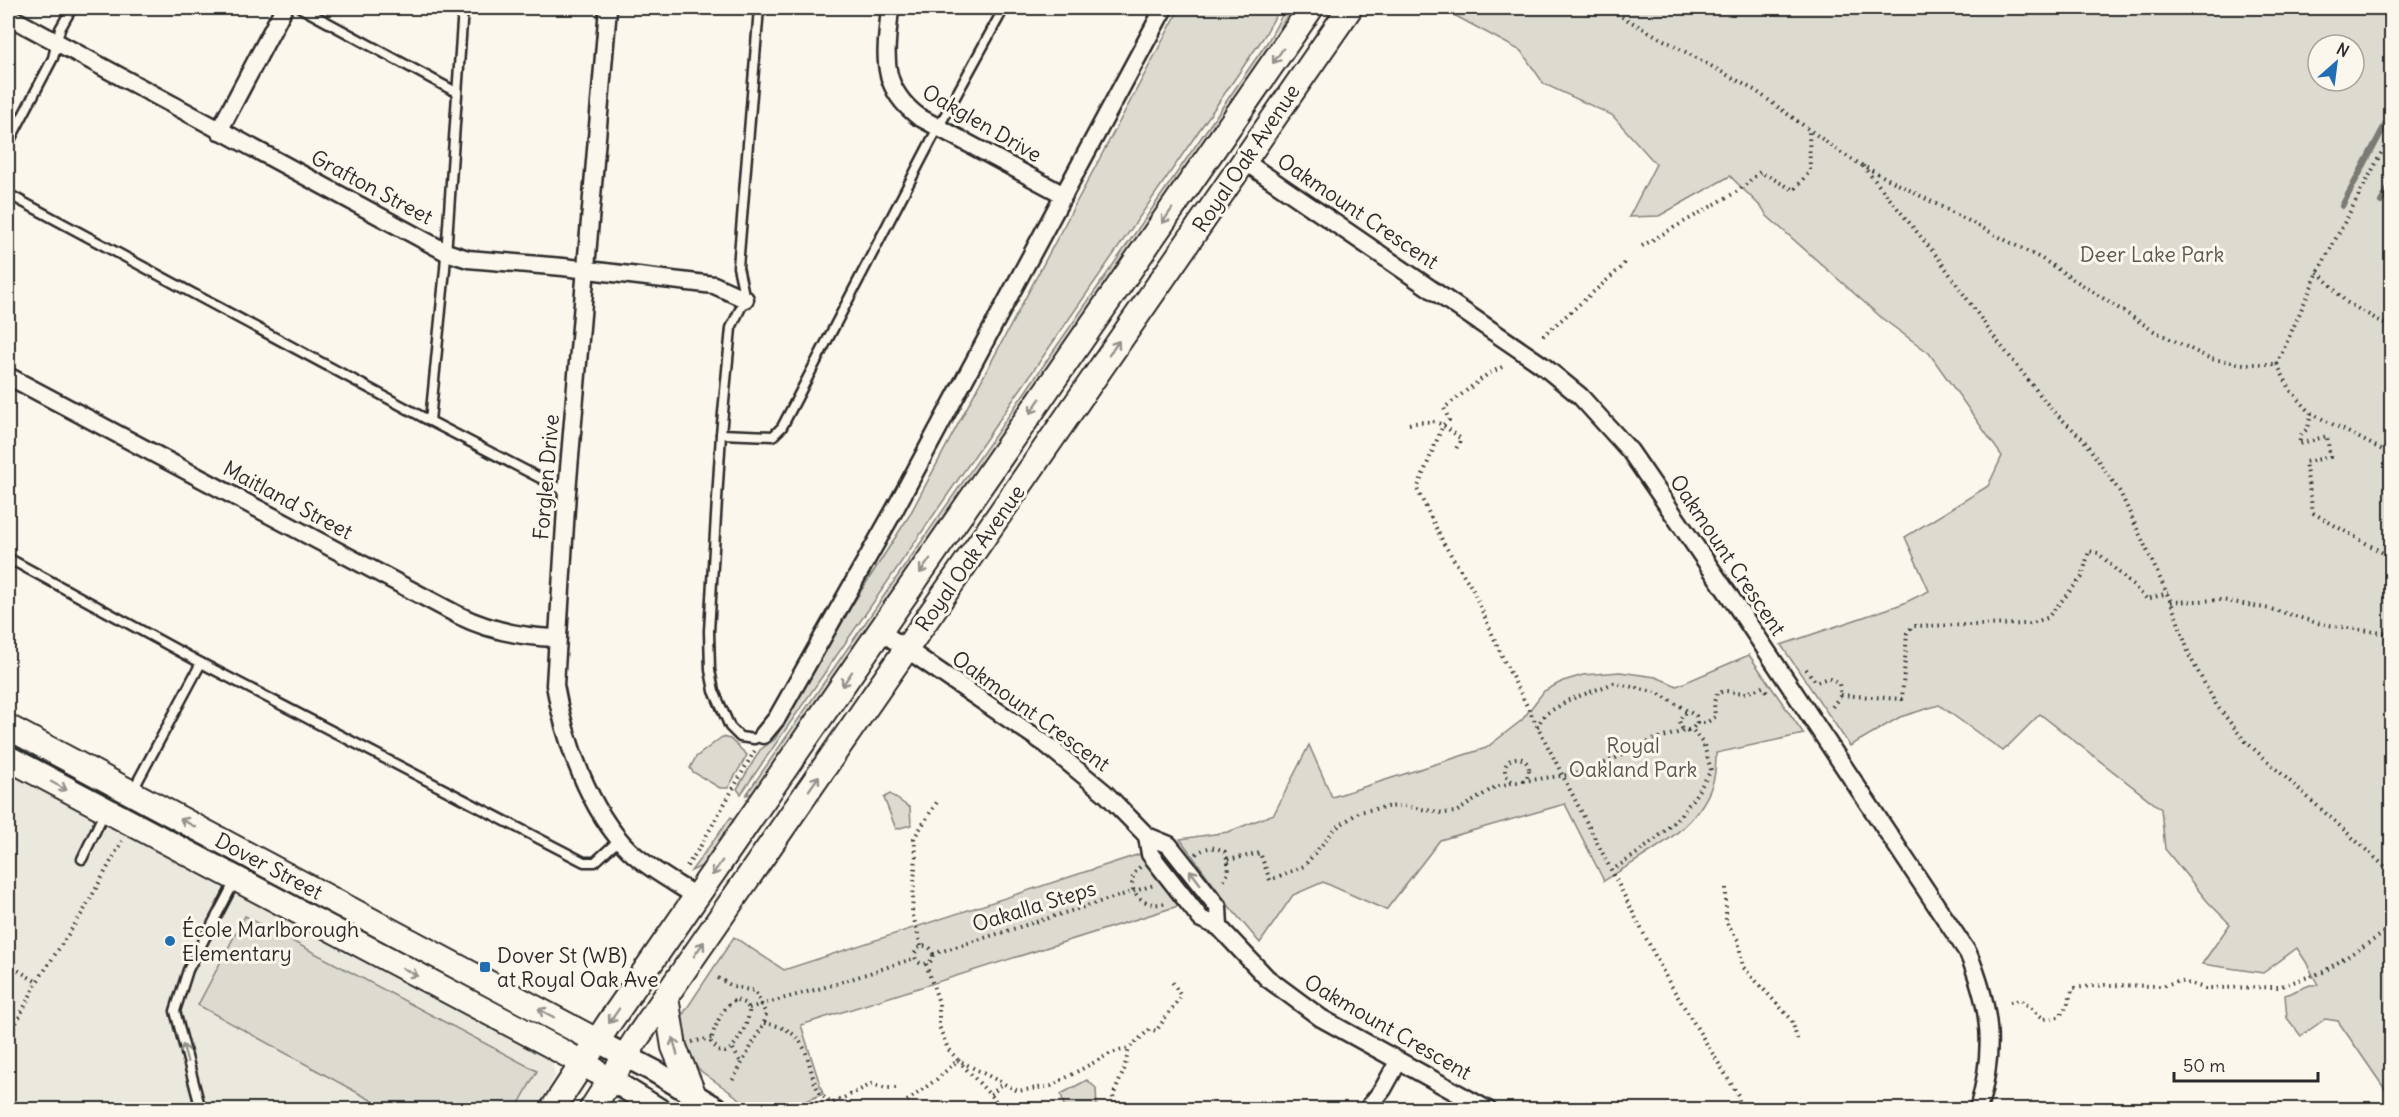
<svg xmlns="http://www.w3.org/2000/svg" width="2399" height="1117" font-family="Delius,sans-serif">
<rect width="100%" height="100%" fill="#fbf7ec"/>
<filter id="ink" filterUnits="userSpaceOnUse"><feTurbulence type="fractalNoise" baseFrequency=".0167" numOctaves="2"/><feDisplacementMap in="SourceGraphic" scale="12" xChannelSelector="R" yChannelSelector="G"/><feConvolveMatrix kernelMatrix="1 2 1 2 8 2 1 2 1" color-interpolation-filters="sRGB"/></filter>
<g filter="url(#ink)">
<!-- built -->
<path fill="#ebe8de" d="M8 768 544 1054 552 1063 555 1076 537 1109H8Z"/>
<!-- green -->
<g fill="#dddad0" stroke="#84827e" stroke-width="1.5" fill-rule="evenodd">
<path d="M1180 8H1280L1263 38 741 794 737 789 760 750 775 739 854 602 909 516Z"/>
<path d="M1286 8H1291L1272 43 754 793 746 795 1268 41Z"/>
<path d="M1441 8H2391V1098L2338 1021 2325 1019 2301 1036 2287 1018 2285 995 2310 985H2318L2306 962 2297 948 2263 973 2202 964 2230 924 2208 902 2165 849 2161 809 2040 714 2003 751 1939 705 1900 717 1850 746 1781 645 1902 604 1929 591 1905 537 1988 486 2002 456 1929 353 1883 319 1767 216 1763 209 1730 176 1659 216 1629 217 1656 164 1612 115 1544 84 1521 51ZM2318 45H2354V81H2318Z"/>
<path d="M1749 655 1804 734 1716 753C1716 763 1716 774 1712 785 1696 832 1643 855 1604 881L1565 804 1440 840 1386 910 1323 882 1293 895 1260 943 1229 906 1180 839 1228 832 1274 814 1309 745 1332 797 1486 748 1522 720 1544 691 1563 681 1583 675 1620 672 1656 677 1677 686Z"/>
<path d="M722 737 730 739 747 755 728 788H720L693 772 690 768 696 757Z"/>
<path d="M890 794 910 808 911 825 896 829 884 798Z"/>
<path d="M731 817 733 821 702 866 691 871Z"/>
<path d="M1162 849 1211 910 1210 916H1206L1159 854Z"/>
<path d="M1140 854 1178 906 801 1025 823 1094 786 1109H754L702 1072 689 1059 684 1050 681 1020 685 1011 734 937 784 970Z"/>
<path d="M245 916 537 1071 516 1109H387L198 1005Z"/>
<path d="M1087 1080 1096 1088 1097 1109H1065L1061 1094Z"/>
</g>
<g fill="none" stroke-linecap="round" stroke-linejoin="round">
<!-- stream -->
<g stroke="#7b7a75" stroke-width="6">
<path d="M2381 202 2392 183"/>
<path d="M2342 206 2392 112"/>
</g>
<defs>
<g id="service">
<path d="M301 8 456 92"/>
<path d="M759 8 738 267 745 299 731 328 721 434 709 631 710 670 714 691 730 727 740 737 754 739 763 735"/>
<path d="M8 144 53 58 60 29 72 8"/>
<path d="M8 194 430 421 567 492"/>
<path d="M430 421 445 269 463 8"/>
<path d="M721 434 773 436 782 427 931 141 1004 8"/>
<path d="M8 558 201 663 584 862H595L620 839"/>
<path d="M133 790 201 663"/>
<path d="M82 859 105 811"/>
<path d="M201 1110 175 1011 188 970 235 881"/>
</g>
<g id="minor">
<path d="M608 8 567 492 555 685C564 738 589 811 629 850 649 869 674 882 697 897"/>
<path d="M890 8C886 54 878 86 919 117L1064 195"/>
<path d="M8 16 446 252 468 259 563 267 714 285 745 299"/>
<path d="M219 131 284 8"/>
<path d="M1244 161 1542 365 1580 396 1630 451 1744 617 1968 953C1992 1010 1995 1051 1978 1110"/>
<path d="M8 376 458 615C488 630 523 637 556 638"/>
<path d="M880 631 1047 745 1105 793 1147 836 1169 845 1218 907 1219 927"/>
<path d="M763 735 777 718 895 509 1164 8"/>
<path d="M1147 836 1150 854 1201 919 1219 927 1267 978 1321 1018 1488 1110"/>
<path d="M1367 1110 1383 1089 1398 1062"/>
</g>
<g id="tertiary">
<path d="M597 1041 656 1072 719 1110"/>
<path d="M610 1079 660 1110"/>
</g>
<g id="secondary">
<path d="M8 727 597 1041"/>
<path d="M8 758 552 1046 596 1071"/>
<path d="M666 997 674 1047 693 1093"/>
<path d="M552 1110 609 1023 1311 8"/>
<path d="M591 1110 637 1038 1350 8"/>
</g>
</defs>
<!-- service casing -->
<use href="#service" stroke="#2b2b2b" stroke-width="13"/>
<!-- minor casing -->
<use href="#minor" stroke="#2b2b2b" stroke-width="21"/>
<!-- tertiary casing -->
<use href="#tertiary" stroke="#2b2b2b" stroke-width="26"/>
<!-- secondary casing -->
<use href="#secondary" stroke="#2b2b2b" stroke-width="28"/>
<!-- path -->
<g stroke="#2b2b2b" stroke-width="4" stroke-dasharray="1.5 4.5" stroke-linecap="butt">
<path d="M1538 8 1541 9 1556 8"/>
<path d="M1606 8 1756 91 1840 152 1863 166 2042 259 2154 331 2211 359 2244 364H2277"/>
<path d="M1863 166 1939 259 1991 333 2052 410 2083 439 2120 492 2171 602 2190 657 2217 706 2244 740 2392 873"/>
<path d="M1642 246 1738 191 1760 172 1794 190 1810 171 1809 130"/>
<path d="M2318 272 2346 302 2392 328"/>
<path d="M1543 336 1622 267 1626 261"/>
<path d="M2277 364 2318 272 2392 133"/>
<path d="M2277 364 2291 391 2311 413 2392 455"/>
<path d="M1502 367 1488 374 1444 408 1449 420 1443 425 1417 489 1444 544 1472 588 1505 663 1667 979 1738 1095 1741 1110"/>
<path d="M2311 413 2308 428 2301 435 2299 444 2327 436 2330 457 2305 462 2313 513 2392 558"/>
<path d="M1409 424C1438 419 1438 421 1461 439L1456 449"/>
<path d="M2171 602 2222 600 2275 610 2321 624 2389 634 2392 630"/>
<path d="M1806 669 1816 682 1828 678 1839 684 1841 695 1832 707"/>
<path d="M1841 695 1902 699 1907 633 1913 626 2029 624 2047 618 2082 577 2089 551 2098 553 2147 599 2168 593"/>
<path d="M1697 723H1706L1715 717 1714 702 1717 693 1726 691 1746 693 1763 687 1768 693"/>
<path d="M1537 727 1544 715 1569 700 1614 683 1658 693 1696 716 1697 723 1692 729 1704 745 1711 770C1684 818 1658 841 1612 870"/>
<path d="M1688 731 1682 728 1679 721 1684 713 1689 712"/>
<circle cx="1517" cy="770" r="12"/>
<path d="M1523 781 1582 773 1634 750 1652 740 1692 729"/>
<path d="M1196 854C1207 847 1213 845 1225 852 1229 865 1232 873 1221 882"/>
<path d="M1228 860 1260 853 1270 880 1304 866 1336 828 1359 812 1385 807 1404 806 1443 813 1456 812 1495 787 1516 782"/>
<path d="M687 866 700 847 755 750"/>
<path d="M1140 867C1119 886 1144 912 1167 902"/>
<path d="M1726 888V922L1738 940 1743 967 1792 1020 1798 1043"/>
<circle cx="924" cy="955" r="9"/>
<path d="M921 946 912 912 916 854 914 838 939 799"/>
<path d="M933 954 1154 885"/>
<path d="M8 964 37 982"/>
<path d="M926 964 939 1003V1026L948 1049 958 1060 1018 1091 1051 1086 1111 1053 1129 1048 1150 1029 1156 1031 1181 996 1171 980"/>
<path d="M718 978 734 987 755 991 766 1014 764 1023 731 1083"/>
<path d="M737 1000 744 1003 749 1008C751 1019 736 1049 725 1052L719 1051 711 1042C713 1029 724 1003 737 1000Z"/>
<path d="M2010 1002 2021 1000 2044 1019 2059 1017 2067 1006 2073 988 2105 985 2162 986 2179 981 2205 988 2278 987 2323 972 2392 928"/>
<path d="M749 1008 836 984 915 958"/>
<path d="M764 1023C827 1032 797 1088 833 1103L872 1084 885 1088H898"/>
<path d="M8 1039 37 982 83 912 122 841"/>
<path d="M692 1042 712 1038"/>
<path d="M733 1049 741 1063"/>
<path d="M991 1095 1002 1084"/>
<path d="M907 1101 937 1079 958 1060 1004 1110"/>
<path d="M1115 1110 1113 1096 1124 1070 1129 1048"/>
</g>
<!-- service -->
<use href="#service" stroke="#fbf7ec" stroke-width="8"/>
<!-- minor -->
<use href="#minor" stroke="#fbf7ec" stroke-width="16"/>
<!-- tertiary -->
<use href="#tertiary" stroke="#fbf7ec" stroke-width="21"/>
<!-- secondary -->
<use href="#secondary" stroke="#fbf7ec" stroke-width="24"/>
</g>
<!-- one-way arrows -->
<defs><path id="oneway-shaft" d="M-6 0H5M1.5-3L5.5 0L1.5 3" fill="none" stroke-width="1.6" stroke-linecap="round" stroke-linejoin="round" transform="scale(1.5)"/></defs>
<g stroke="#93918c">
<use href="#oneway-shaft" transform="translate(1278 56) rotate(125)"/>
<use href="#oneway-shaft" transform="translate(1167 216) rotate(125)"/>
<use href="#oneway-shaft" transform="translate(1114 348) rotate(-55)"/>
<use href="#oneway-shaft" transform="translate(1035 406) rotate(125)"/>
<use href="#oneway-shaft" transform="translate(925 566) rotate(125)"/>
<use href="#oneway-shaft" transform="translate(847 679) rotate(125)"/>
<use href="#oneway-shaft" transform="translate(814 783) rotate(-55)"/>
<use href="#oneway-shaft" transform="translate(59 786) rotate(28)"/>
<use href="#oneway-shaft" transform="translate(188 823) rotate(-152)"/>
<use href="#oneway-shaft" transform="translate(717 868) rotate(125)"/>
<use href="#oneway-shaft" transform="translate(1195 877) rotate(-127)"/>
<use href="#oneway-shaft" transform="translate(699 949) rotate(-55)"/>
<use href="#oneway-shaft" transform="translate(410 972) rotate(28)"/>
<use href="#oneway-shaft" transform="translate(546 1013) rotate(-152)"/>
<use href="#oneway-shaft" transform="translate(614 1016) rotate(125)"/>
<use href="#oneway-shaft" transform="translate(675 1046) rotate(-105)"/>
<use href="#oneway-shaft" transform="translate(185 1053) rotate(-105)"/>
</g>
</g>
<!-- markers -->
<g fill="#1f6fb2" stroke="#fbf7ec" stroke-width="2">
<circle cx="170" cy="941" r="6"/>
<rect x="479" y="961" width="12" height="12" rx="3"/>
</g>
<g text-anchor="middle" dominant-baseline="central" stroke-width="6" stroke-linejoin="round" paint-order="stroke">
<!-- street labels -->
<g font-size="21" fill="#2b2b2b" stroke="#fbf7ec">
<text transform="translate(982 123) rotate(30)">Oakglen Drive</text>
<text transform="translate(1246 158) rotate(-56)">Royal Oak Avenue</text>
<text transform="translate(372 187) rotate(28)">Grafton Street</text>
<text transform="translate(1358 211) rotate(34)">Oakmount Crescent</text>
<text transform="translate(546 477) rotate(-85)">Forglen Drive</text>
<text transform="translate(288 500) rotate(28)">Maitland Street</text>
<text transform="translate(1728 555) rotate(56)">Oakmount Crescent</text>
<text transform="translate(970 558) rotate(-55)">Royal Oak Avenue</text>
<text transform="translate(1031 711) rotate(36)">Oakmount Crescent</text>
<text transform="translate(269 866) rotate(28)">Dover Street</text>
<text transform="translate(1034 906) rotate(-17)">Oakalla Steps</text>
<text transform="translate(1388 1027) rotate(30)">Oakmount Crescent</text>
</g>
<!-- park labels -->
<g font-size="21" fill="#585754" stroke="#fbf7ec">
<text x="2152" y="254">Deer Lake Park</text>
<text x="1633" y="745">Royal<tspan x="1633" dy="24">Oakland Park</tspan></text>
</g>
<!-- poi labels -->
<g font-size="21" fill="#2b2b2b" stroke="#fbf7ec" text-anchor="start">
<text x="182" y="929">École Marlborough<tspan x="182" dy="24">Elementary</tspan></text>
<text x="497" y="955">Dover St (WB)<tspan x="497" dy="24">at Royal Oak Ave</tspan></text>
</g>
</g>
<!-- margin -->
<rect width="2399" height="1117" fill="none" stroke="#fbf7ec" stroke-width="30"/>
<rect x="15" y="15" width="2369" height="1087" fill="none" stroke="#2b2b2b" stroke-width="2" filter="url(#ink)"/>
<!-- north arrow -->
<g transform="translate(2336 63) rotate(28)"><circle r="28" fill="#fbf7ec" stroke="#a8a59f" stroke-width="1.5"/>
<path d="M0-4.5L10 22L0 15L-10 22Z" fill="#1f6fb2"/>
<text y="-9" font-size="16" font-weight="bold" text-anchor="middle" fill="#2b2b2b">N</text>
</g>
<!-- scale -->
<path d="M2174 1072v9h144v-9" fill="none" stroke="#2b2b2b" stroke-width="3"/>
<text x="2183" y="1072" font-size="18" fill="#2b2b2b" stroke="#fbf7ec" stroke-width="4.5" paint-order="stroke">50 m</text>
</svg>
